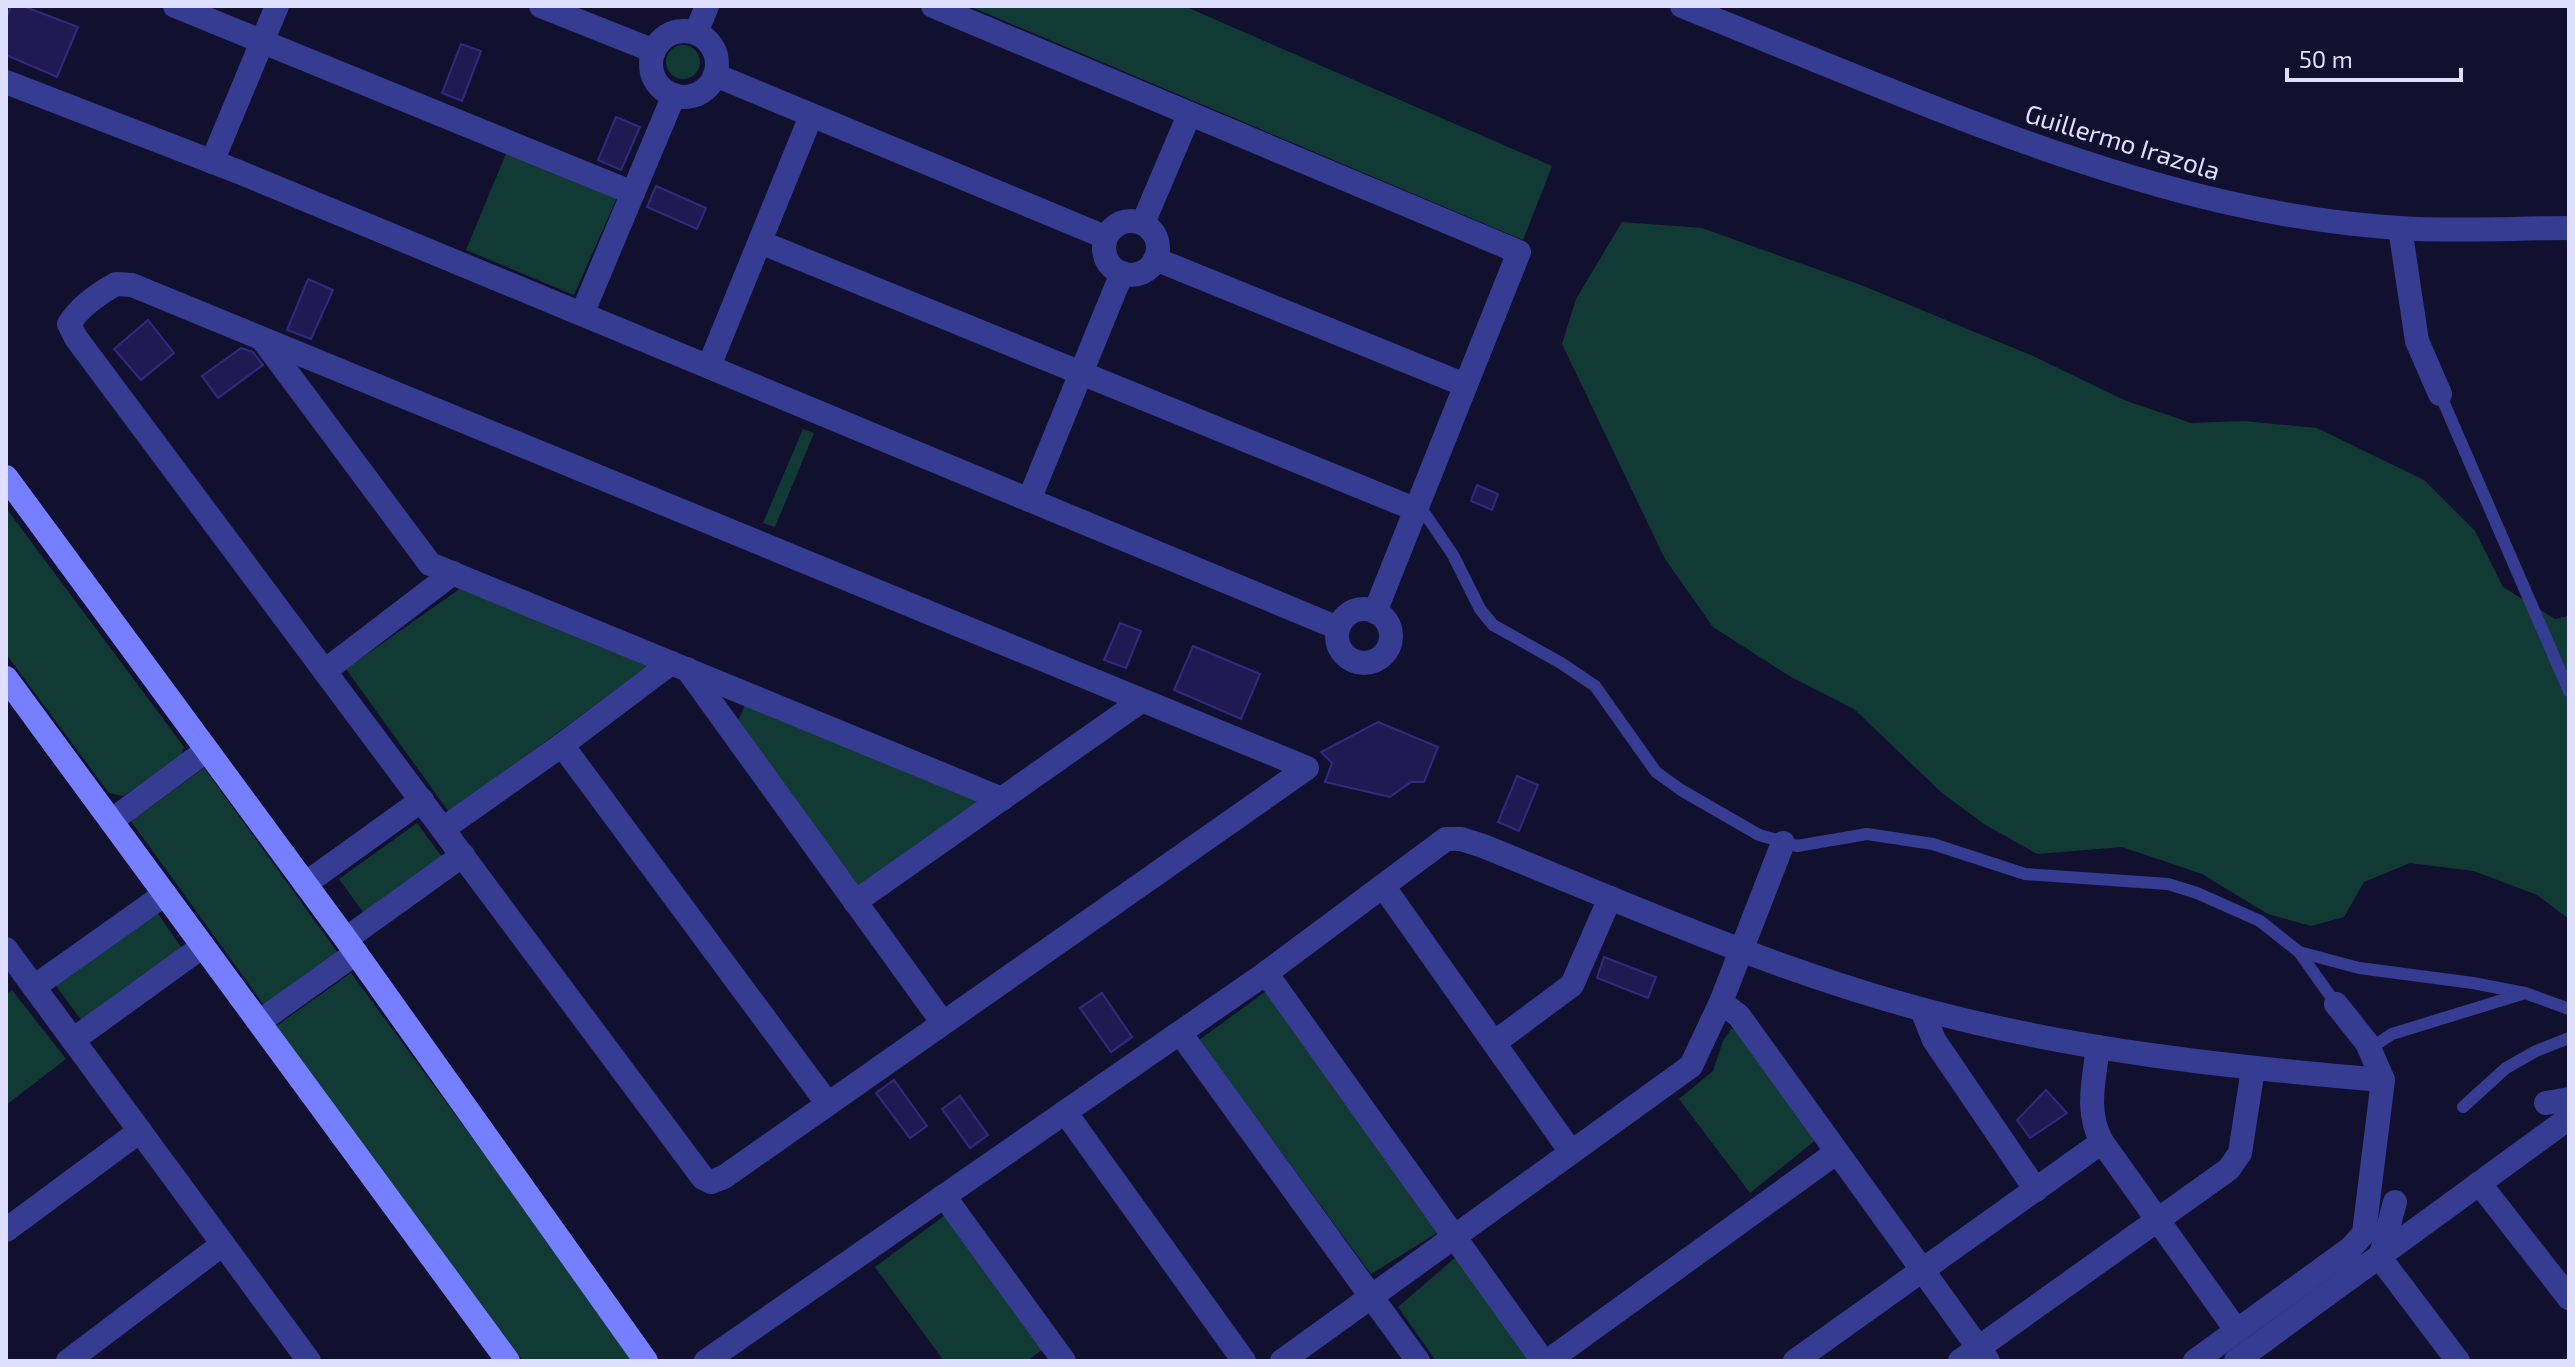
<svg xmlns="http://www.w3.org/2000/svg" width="2575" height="1367" font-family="'Exo 2',sans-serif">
<rect width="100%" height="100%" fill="#12102f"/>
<!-- green -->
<g fill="#123a35">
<path d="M969 6H1184L1552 166 1523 240Z"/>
<circle cx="683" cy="62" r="17"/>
<path d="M508 149 618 195 574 295 466 250Z"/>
<path d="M1622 222 1702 228 1861 285 2033 356 2124 400 2191 423 2244 421 2317 428 2424 480 2475 531 2503 587 2555 619 2569 616V919L2537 895 2474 871 2410 863 2364 882 2344 917 2311 926 2268 914 2202 874 2122 847 2037 854 1984 824 1942 793 1854 709 1791 677 1713 627 1665 559 1562 344 1576 299Z"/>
<path d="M803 429 814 433 775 527 763 523Z"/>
<path d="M6 508 184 747 180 759 123 796 109 793 6 654Z"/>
<path d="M461 588 650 665 449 812 346 669Z"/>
<path d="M745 705 984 801 858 887 738 721Z"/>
<path d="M204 768 338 953 264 1005 131 821Z"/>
<path d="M417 823 444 860 366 916 339 879Z"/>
<path d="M156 911 183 950 82 1021 54 983Z"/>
<path d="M351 973 636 1361H523L275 1027Z"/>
<path d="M12 990 66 1059 6 1105V995Z"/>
<path d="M1265 992 1437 1233 1371 1274 1199 1040Z"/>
<path d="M1731 1029 1742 1031 1817 1139 1750 1193 1679 1099 1713 1071 1723 1041Z"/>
<path d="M948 1213 1046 1347 1027 1361H944L875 1267Z"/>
<path d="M1456 1257 1530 1361H1436L1398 1307Z"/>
</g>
<!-- building -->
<g fill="#201a52" stroke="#322a80" stroke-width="2">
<path d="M11 6H23L78 27 57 77 6 55V19Z"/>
<path d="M461 44 481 51 462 101 442 93Z"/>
<path d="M616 117 640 127 621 170 598 160Z"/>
<path d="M656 186 706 208 697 229 647 207Z"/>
<path d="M308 279 333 290 311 339 287 330Z"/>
<path d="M148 320 174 353 141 380 114 349Z"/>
<path d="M241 348 253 352 263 365 218 398 202 376Z"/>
<path d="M1477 485 1498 494 1492 510 1471 501Z"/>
<path d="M1120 623 1141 631 1126 668 1104 660Z"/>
<path d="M1193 646 1260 674 1241 719 1174 690Z"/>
<path d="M1378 722 1438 747 1424 782H1411L1390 797 1325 782 1332 763 1321 752Z"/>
<path d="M1517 776 1538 785 1519 831 1498 822Z"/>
<path d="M1604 957 1656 977 1648 998 1597 978Z"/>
<path d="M1102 993 1132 1037 1111 1052 1080 1008Z"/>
<path d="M894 1080 927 1126 910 1138 876 1093Z"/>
<path d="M2046 1090 2067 1113 2030 1138 2017 1120Z"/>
<path d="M960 1096 988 1135 970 1148 942 1109Z"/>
</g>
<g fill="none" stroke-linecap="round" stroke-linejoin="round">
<!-- lane -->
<g stroke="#363c92" stroke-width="12">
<path d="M2440 394 2569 691"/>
<path d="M1419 505 1453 555 1480 609 1493 625 1561 663 1595 686 1656 772 1681 790 1759 835 1797 846 1867 834 1933 844 2025 874 2168 884 2197 893 2260 921 2299 952 2336 1004"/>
<path d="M2299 952 2359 968 2473 983 2525 993 2569 1009"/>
<path d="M2369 1049 2392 1034 2522 994"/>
<path d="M2463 1107 2506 1068 2536 1051 2569 1038"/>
</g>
<!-- street -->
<g stroke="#363c92" stroke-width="24">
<path d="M175 6 633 193"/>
<path d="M541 6 654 51"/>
<path d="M933 6 1519 252 1375 612"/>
<path d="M1682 6C1858 76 2040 159 2225 202 2281 215 2341 224 2399 228 2455 232 2513 228 2569 228"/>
<circle cx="684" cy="64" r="33"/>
<path d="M696 33 707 6"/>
<path d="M715 75 1105 237"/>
<path d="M6 82 239 172 1338 628"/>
<path d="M212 162 277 6"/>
<circle cx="1131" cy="248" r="27"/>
<path d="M1143 223 1189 115"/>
<path d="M2400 228 2417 341 2440 394"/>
<path d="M760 242 1417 510"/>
<path d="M1155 259 1465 385"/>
<path d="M116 284 132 285 1307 768 724 1177 711 1182 703 1178 76 338 69 324C80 306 98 294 116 284Z"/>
<path d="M582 314 674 95"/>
<path d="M263 340 430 564 1002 799"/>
<path d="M709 366 811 116"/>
<path d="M1029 500 1122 273"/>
<circle cx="1364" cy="636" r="27"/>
<path d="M687 669 943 1023"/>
<path d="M326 670 453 573"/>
<path d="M562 745 828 1104"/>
<path d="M111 821 207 750"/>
<path d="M443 829 562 745 671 663"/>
<path d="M305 884 422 800"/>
<path d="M1383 886 1571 1152"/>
<path d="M855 902 1141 701"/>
<path d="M346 939 463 855"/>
<path d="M6 949 309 1361"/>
<path d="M1266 973 1543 1361"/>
<path d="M34 987 165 894"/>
<path d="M1721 1002 1739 1016 1988 1361"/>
<path d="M1922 1010 1934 1040 2036 1190"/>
<path d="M259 1022 356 953"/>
<path d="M1180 1033 1418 1361"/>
<path d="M73 1040 203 946"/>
<path d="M1494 1043 1572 985 1610 898"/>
<path d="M2546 1103 2569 1099"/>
<path d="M1065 1112 1244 1361"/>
<path d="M2102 1142 2237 1331"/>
<path d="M2479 1183 2569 1298"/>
<path d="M944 1196 1064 1361"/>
<path d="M2395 1202 2380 1258 2458 1361"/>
<path d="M6 1230 140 1131"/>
<path d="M68 1361 223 1244"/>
<path d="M706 1361 1266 973 1446 839H1461L1483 846C1627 904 1771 969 1921 1009 2072 1050 2228 1067 2383 1080"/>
<path d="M1282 1361 1691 1066 1721 1002 1783 843"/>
<path d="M1548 1361 1837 1152"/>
<path d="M1795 1361 2102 1142C2085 1111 2094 1081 2098 1047"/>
<path d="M1960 1361 2229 1169 2240 1153 2253 1069"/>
<path d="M2195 1361 2351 1248 2364 1233 2383 1080 2367 1043 2336 1004"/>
<path d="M2236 1361 2569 1118"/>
</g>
<!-- secondary -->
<g stroke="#757fff" stroke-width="24">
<path d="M6 477 346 939 646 1361"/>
<path d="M6 678 508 1361"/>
</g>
</g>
<g text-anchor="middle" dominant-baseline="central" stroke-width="6" stroke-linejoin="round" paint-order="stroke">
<!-- street labels -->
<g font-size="26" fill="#dedeff" stroke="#12102f">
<text transform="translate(2123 141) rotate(17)">Guillermo Irazola</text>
</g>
</g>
<!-- border -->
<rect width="2575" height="1367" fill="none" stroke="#dedeff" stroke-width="16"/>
<!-- scale -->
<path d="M2287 68v12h174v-12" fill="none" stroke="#dedeff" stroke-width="4"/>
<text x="2299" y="68" font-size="24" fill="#dedeff" stroke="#12102f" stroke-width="6" paint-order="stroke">50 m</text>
</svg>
